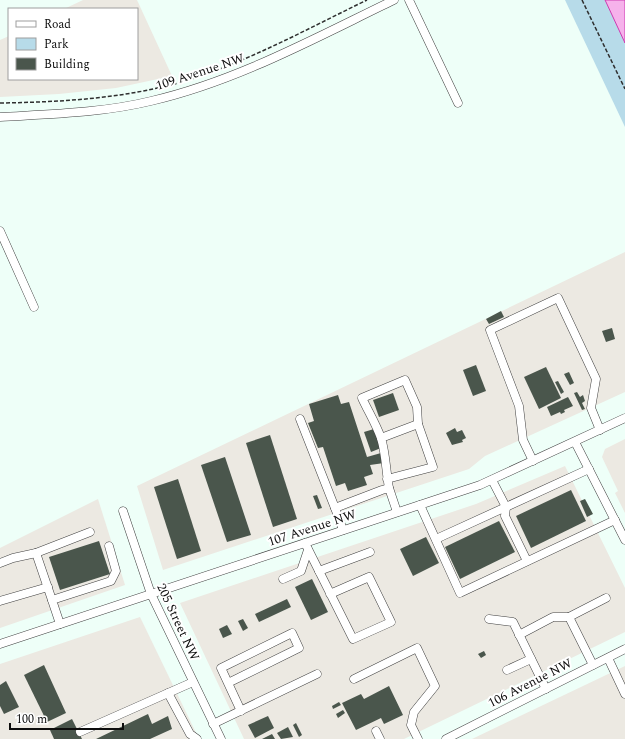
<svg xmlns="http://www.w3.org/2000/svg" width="625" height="739" font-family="Spectral,serif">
<rect width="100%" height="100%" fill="#eefff8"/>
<!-- industrial -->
<g fill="#ece9e2">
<path d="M83 0H137L172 76 116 88 59 94 0 97V40L9 36V79H137V9H64Z"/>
<path d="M625 252V392L485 456 469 469 163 570 137 486Z"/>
<path d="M625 439V513L615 493 618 491 602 457 605 449Z"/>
<path d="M565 466 625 588V632L404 739H244L180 603 476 504Z"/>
<path d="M98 499 125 585 0 628V548Z"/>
<path d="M140 617 199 739H0V664Z"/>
<path d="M625 666V739H472Z"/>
</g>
<!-- green -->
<path fill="#b7dbe9" d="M565 0H625V127Z"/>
<!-- water -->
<path fill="#f6b2eb" stroke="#ce39b0" d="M605 0H625V43L606 2Z"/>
<!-- building -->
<g fill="#4a564c">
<path d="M501 311 504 317 489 324 486 319Z"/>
<path d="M612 328 615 339 606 342 602 331Z"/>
<path d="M476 365 486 391 473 396 463 370Z"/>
<path d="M546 367 561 398 539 409 524 377Z"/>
<path d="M569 372 574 383 570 385 564 374Z"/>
<path d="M558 381 564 392 561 394 555 382Z"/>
<path d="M577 392 580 397 583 395 585 401 582 403 585 409 582 410 574 393Z"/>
<path d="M393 393 399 410 379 417 373 400Z"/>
<path d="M338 395 341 404 349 402 367 457 381 453 384 463 370 465 373 474 364 477 367 485 348 491 345 483 336 486 323 447 318 448 308 423 314 421 309 404Z"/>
<path d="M568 397 573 406 564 410 565 412 561 414 560 412 551 416 547 407Z"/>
<path d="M455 428 457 432 462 430 466 438 462 440 463 442 452 445 446 433Z"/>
<path d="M374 429 381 448 371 452 364 432Z"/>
<path d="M270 435 297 519 273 527 246 443Z"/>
<path d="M225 457 251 535 227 542 201 465Z"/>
<path d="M178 479 201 551 177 559 154 487Z"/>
<path d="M571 490 586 521 531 548 516 516Z"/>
<path d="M317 495 322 508 318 509 313 496Z"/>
<path d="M585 499 593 514 587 517 580 501Z"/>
<path d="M499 521 515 552 460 579 445 547Z"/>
<path d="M426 537 439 563 413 576 400 549Z"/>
<path d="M99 541 110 574 60 590 49 557Z"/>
<path d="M312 579 328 612 311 620 295 587Z"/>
<path d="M287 599 291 607 259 622 255 614Z"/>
<path d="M243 619 248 628 243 631 238 621Z"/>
<path d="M227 625 232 634 223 638 219 629Z"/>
<path d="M484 651 486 655 481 658 478 654Z"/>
<path d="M44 665 66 713 47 722 24 675Z"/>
<path d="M6 681 19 707 4 714 0 706V685Z"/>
<path d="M389 686 403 715 384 724 381 718 356 730 342 703 361 694 364 699Z"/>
<path d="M339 702 341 705 333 709 332 706Z"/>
<path d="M343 710 345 713 338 718 336 714Z"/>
<path d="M148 714 152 724 168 716 172 729 150 739H96Z"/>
<path d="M268 716 274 728 255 738 248 725Z"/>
<path d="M72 719 82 739H54L50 730Z"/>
<path d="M296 723 302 735 299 737 293 725Z"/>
<path d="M288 727 293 737 281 739 277 733Z"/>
<path d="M272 734 275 739H262Z"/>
</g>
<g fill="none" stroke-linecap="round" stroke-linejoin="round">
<defs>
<g id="minor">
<path d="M409 0 458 103"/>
<path d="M0 117C50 114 102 113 151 101 237 81 315 38 394 0"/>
<path d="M0 231 34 307"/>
<path d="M300 419 335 508"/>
<path d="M381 438 418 424"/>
<path d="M575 442 625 540"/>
<path d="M533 461 523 440 519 406 490 330 558 298 596 379 591 408 600 430"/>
<path d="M387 479 433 467 418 424 417 407 405 380 362 398C368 411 376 424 381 438 386 454 386 472 389 488"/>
<path d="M492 480 506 507 505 516 527 561"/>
<path d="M420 505 460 593 615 520"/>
<path d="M123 511 151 594 221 739"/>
<path d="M343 530 335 508 382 490 389 488 397 512"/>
<path d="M436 539 589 469"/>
<path d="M305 543 353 639 391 622 369 577 330 594"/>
<path d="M0 563 13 558 36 553"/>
<path d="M319 571 370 552"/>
<path d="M283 579 301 571 308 550"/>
<path d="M52 600 36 553 90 532"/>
<path d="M0 601 48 587"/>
<path d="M489 619 513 622 546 689"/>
<path d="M60 624 52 600 111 581 116 571 109 546"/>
<path d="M519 635 553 617H569"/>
<path d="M0 644 480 485 625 418"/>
<path d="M608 658 625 694"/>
<path d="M593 665 569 617 606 598"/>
<path d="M507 670 531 659"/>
<path d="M354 679 417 648 435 686 414 712 411 725 418 739"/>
<path d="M228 683 299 648 292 633 221 668 241 711"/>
<path d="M168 693 190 734 197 739"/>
<path d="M213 724 317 674"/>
<path d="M376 731 380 739"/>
<path d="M80 732 193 682"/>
<path d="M446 739 625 649"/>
</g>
</defs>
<!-- minor casing -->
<use href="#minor" stroke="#404040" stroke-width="9"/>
<!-- path -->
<g stroke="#2f2f2f" stroke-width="1.5" stroke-dasharray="4 2" stroke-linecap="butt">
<path d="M582 0 625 89"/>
<path d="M0 103C60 102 119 99 178 83 244 64 305 30 367 0"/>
</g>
<!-- minor -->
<use href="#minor" stroke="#fff" stroke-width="8"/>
</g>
<g text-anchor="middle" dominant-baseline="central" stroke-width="4" stroke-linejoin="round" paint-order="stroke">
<!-- street labels -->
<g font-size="13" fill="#0d0d0d" stroke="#fff">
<text transform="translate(200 72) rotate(-18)">109 Avenue NW</text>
<text transform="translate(312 528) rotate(-18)">107 Avenue NW</text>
<text transform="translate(178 622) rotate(65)">205 Street NW</text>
<text transform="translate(530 683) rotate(-27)">106 Avenue NW</text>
</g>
</g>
<!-- legend -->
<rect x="8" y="8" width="130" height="72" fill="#ffffff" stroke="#9e9e9e"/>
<rect x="16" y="21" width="20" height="6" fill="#ffffff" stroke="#9e9e9e"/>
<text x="44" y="28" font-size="12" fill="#0d0d0d">Road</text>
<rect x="16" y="38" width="20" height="12" fill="#b7dbe9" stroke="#9e9e9e"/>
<text x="44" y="48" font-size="12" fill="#0d0d0d">Park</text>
<rect x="16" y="58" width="20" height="12" fill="#4a564c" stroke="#9e9e9e"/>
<text x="44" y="68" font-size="12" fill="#0d0d0d">Building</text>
<!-- scale -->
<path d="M10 723v6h113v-6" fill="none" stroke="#0d0d0d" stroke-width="2"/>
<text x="16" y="723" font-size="12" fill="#0d0d0d" stroke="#ffffff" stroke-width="3" paint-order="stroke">100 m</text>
</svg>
